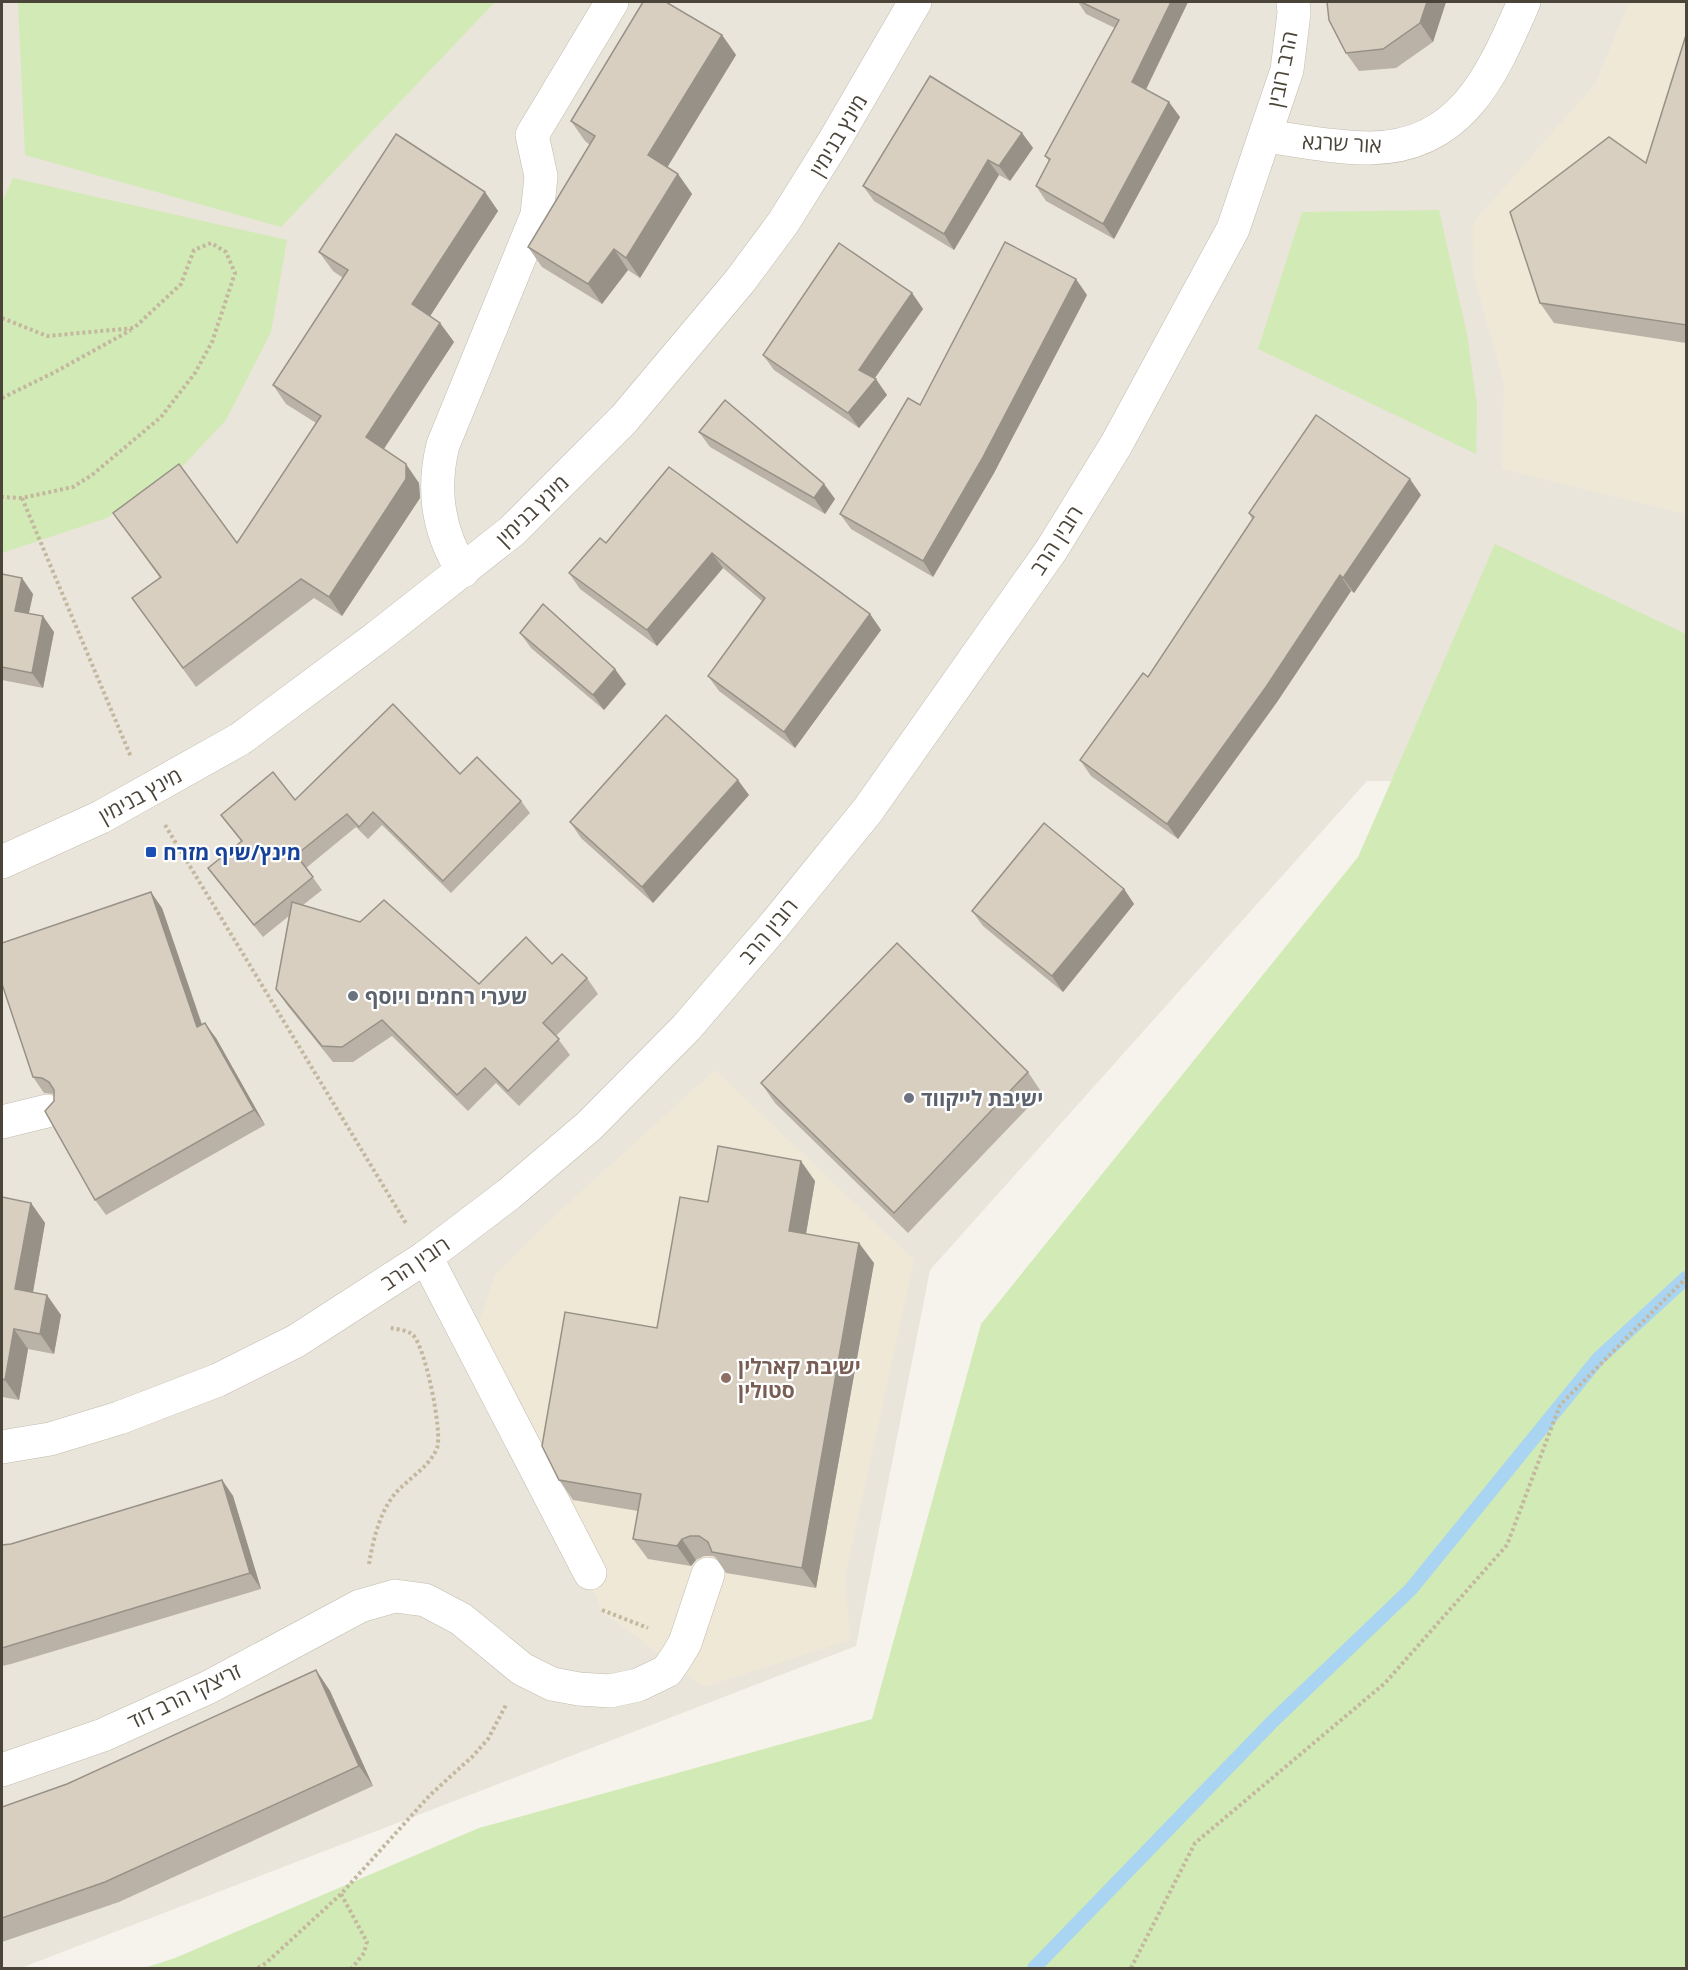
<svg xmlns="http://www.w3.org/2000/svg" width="1688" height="1970" font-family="'Open Sans',Heebo,sans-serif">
<rect width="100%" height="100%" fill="#f6f3ec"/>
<!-- residential -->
<path fill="#eae5da" d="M2 2H1686V782L1367 781 930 1270 856 1646 21 1968H2Z"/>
<!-- education -->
<g fill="#efe8d6">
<path d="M1629 2H1686V514L1502 469 1504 383 1474 276 1473 223 1596 83Z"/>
<path d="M715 1070 914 1260 845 1577 850 1640 704 1687 605 1614 497 1408 476 1331 495 1275 563 1208Z"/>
</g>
<!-- green -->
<g fill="#d2eab5">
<path d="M18 2H495L281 227 25 155Z"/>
<path d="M13 178 287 240 271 332 226 420 178 471 107 518 2 553V202Z"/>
<path d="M1439 210 1467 334 1477 405 1476 454 1258 349 1302 212Z"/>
<path d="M1495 544 1686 634V1968H144L175 1958 479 1828 872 1719 981 1324 1358 857Z"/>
</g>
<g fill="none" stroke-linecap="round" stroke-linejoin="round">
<!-- stream -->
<path stroke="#a9d4f2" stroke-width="14" d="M1034 1968 1272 1722 1411 1589 1598 1359 1686 1278"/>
<defs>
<g id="minor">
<path d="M1266 136C1300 141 1335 148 1370 148 1462 147 1492 75 1524 2"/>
<path d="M463 571C438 532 432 489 443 445L537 215 541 176 532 135 612 2"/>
<path d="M2 862 101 817 240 739 376 638 512 531 624 419 740 281 783 223 833 143 915 2"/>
<path d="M2 1122 47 1111"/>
<path d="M426 1257 590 1573"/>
<path d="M2 1447 50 1439 119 1418 218 1380 296 1341 426 1257 509 1194 589 1126 686 1028 772 928 868 810 1052 549 1116 445 1233 229 1287 70 1294 13 1293 2"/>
<path d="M2 1770 103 1735 209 1687 360 1606 395 1596 425 1600 461 1619 522 1669 552 1684 579 1689 610 1691 638 1685 667 1671 676 1658 685 1643 708 1574"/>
</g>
</defs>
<!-- minor casing -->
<use href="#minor" stroke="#c2bbae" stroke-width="34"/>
<!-- path -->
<g stroke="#c4b79f" stroke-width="4" stroke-dasharray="3 3" stroke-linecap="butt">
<path d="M2 318 47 336 134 328 181 284 194 250 211 243 226 252 235 273 212 342 195 373 161 417 92 475 73 487 22 498 2 497"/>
<path d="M2 398 55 372 131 330"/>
<path d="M22 498 131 757"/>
<path d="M165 825 407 1225"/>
<path d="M369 1564C373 1541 379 1514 394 1495 407 1479 429 1468 437 1448 443 1433 425 1344 412 1334 406 1330 397 1329 390 1328"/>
<path d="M602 1610 648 1628"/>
<path d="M341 1894 367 1942 364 1953 352 1968"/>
<path d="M258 1968 266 1963 341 1894 430 1795 473 1756 488 1739 506 1705"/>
<path d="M1131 1968 1195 1843 1385 1683 1507 1545 1560 1405 1686 1278"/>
</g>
<!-- minor -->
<use href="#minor" stroke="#fff" stroke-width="33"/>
</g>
<!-- wall -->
<g fill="#bab2a6">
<path d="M1078 2H1188L1146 90 1180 117 1114 239 1046 201 1036 186 1049 161 1045 156 1115 28 1086 14Z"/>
<path d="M1327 2H1446L1433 42 1396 68 1359 71 1346 53Z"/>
<path d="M722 35 736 55 667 167 678 174 692 194 640 278 628 270 602 304 542 267 528 247 590 145 585 141 571 121Z"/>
<path d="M1686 35V343L1554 323 1540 303 1646 163Z"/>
<path d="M1022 133 1033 148 1010 181 999 175 954 250 874 201 863 186Z"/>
<path d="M485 192 498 211 430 316 440 323 454 342 384 449 419 483 420 498 342 616 314 598 196 687 132 598 160 578 113 513 237 543 316 423 286 404 273 385 343 278 333 271 319 252Z"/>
<path d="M912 293 923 309 874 379 887 395 859 428 774 370 763 355Z"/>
<path d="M1087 295 994 473 933 577 851 529 840 514 920 405Z"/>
<path d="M699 432 824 484 835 499 825 514 710 447Z"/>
<path d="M669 467 870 614 881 630 795 748 719 691 708 676 762 601 723 568 657 646 580 589 569 573 606 543Z"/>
<path d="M1421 495 1354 593 1351 591 1277 702 1178 839 1091 776 1080 760 1148 677 1252 519 1249 513Z"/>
<path d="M2 574 33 594 29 613 54 632 43 688 2 680Z"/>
<path d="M520 633 626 684 604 710 531 648Z"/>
<path d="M460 774 521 801 530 813 451 893 382 825 368 839 356 827 306 868 322 890 303 905 479 984 552 964 587 978 598 994 556 1036 570 1055 519 1106 496 1083 468 1111 392 1036 353 1062H333L287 1005 276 989 289 916 263 937 217 880 208 868 241 841 221 815 295 800Z"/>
<path d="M749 795 653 903 581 838 570 822Z"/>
<path d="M1124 889 1134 904 1063 992 983 926 972 911Z"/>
<path d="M162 908 202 1024 216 1038 265 1125 106 1215 95 1200 54 1094 44 1093 33 1077Z"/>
<path d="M1028 1072 1042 1093 908 1233 775 1103 761 1083Z"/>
<path d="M815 1181 806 1234 874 1263 816 1588 726 1573 716 1558 713 1556H704L696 1560 691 1566 648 1559 633 1539 638 1511 573 1500 559 1480 657 1328 708 1202Z"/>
<path d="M2 1197 31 1203 45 1223 33 1292 61 1315 54 1354 28 1349 19 1400 2 1397Z"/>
<path d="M222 1480 233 1496 261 1589 11 1664 2 1666V1545L11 1544Z"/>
<path d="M316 1670 330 1691 373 1786 119 1902 2 1942V1807L67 1784Z"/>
</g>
<!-- shaded-wall -->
<g fill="#979187">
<path d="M1171 2H1188L1142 97 1132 82Z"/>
<path d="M1427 2H1446L1433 42 1420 23Z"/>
<path d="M722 35 736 55 662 176 648 155Z"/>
<path d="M1169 102 1180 117 1114 239 1103 224Z"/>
<path d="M1022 133 1033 148 1010 181 999 166Z"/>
<path d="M988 160 999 175 954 250 944 234Z"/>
<path d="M678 174 692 194 640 278 626 258Z"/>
<path d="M485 192 498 211 425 324 412 304Z"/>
<path d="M614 249 628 270 602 304 588 284Z"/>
<path d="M1076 279 1087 295 994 473 933 577 923 561Z"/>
<path d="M912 293 923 309 870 385 859 370Z"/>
<path d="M440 323 454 342 379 456 366 437Z"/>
<path d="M876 379 887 395 859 428 848 413Z"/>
<path d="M406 464 419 483 420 498 342 616 329 597Z"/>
<path d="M1410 479 1421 495 1354 593 1343 578Z"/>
<path d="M824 484 835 499 825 514 814 498Z"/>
<path d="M712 553 723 568 657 646 647 630Z"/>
<path d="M1340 575 1351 591 1277 702 1178 839 1167 824Z"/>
<path d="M22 578 33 594 26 626 15 611Z"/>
<path d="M870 614 881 630 795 748 784 732Z"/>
<path d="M43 616 54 632 43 688 32 673Z"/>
<path d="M615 669 626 684 604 710 593 695Z"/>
<path d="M738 780 749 795 653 903 642 887Z"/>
<path d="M1124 889 1134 904 1063 992 1052 976Z"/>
<path d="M151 892 162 908 208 1043 197 1027Z"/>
<path d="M205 1023 216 1038 265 1125 254 1110Z"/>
<path d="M801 1161 815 1181 803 1251 789 1231Z"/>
<path d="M31 1203 45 1223 30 1309 15 1289Z"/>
<path d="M859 1243 874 1263 816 1588 802 1568Z"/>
<path d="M47 1295 61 1315 54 1354 40 1334Z"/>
<path d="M14 1329 28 1349 19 1400 5 1380Z"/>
<path d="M222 1480 233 1496 261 1589 250 1573Z"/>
<path d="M682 1539 696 1560 691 1566 677 1546Z"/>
<path d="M316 1670 330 1691 373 1786 359 1766Z"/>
</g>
<!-- building -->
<g fill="#d8cfc1" stroke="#979187" stroke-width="1.5">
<path d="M643 2H666L722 35 648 155 678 174 626 258 614 249 588 284 528 247 595 136 571 121Z"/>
<path d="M1081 2H1171L1132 82 1169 102 1103 224 1036 186 1050 159 1045 156 1119 20Z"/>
<path d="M1327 2H1427L1420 23 1383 49 1346 53 1329 20Z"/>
<path d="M1686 35V325L1540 303 1510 212 1609 137 1646 163Z"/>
<path d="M930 76 1022 133 999 166 988 160 944 234 863 186Z"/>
<path d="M396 134 485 192 412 304 440 323 366 437 406 464V479L329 597 301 579 183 668 132 598 161 577 113 513 179 464 237 543 321 416 273 385 348 270 319 252Z"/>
<path d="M1005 242 1076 279 983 457 923 561 840 514 908 398 920 405Z"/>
<path d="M839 243 912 293 859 370 876 379 848 413 763 355Z"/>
<path d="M725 400 824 484 814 498 699 432Z"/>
<path d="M1316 415 1410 479 1343 578 1340 575 1266 687 1167 824 1080 760 1143 673 1148 677 1254 517 1249 513Z"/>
<path d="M669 467 870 614 784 732 708 676 765 598 712 553 647 630 569 573 600 538 606 543Z"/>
<path d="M2 574 22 578 15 611 43 616 32 673 2 667Z"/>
<path d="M543 604 615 669 593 695 520 633Z"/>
<path d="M393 704 460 774 477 757 521 801 443 881 373 812 359 827 347 814 296 855 313 877 254 925 208 868 242 841 221 815 273 772 295 800Z"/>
<path d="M666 715 738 780 642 887 570 822Z"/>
<path d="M1044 823 1124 889 1052 976 972 911Z"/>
<path d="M151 892 197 1027 205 1023 254 1110 95 1200 45 1111 54 1101V1090L49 1082 42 1078 33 1077 2 984V943Z"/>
<path d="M384 900 479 984 526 937 552 964 562 954 587 978 543 1023 559 1039 508 1091 485 1068 457 1095 382 1020 342 1047 322 1046 276 989 292 902 360 922Z"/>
<path d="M897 943 1028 1072 894 1213 761 1083Z"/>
<path d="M718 1146 801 1161 789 1231 859 1243 802 1568 712 1552 708 1542 699 1536H690L682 1539 677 1546 633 1539 641 1494 559 1480 542 1446 565 1312 657 1328 680 1197 708 1202Z"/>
<path d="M2 1197 31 1203 15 1289 47 1295 40 1334 14 1329 5 1380 2 1379Z"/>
<path d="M222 1480 250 1573 2 1648V1545L11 1544Z"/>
<path d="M316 1670 359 1766 105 1882 2 1918V1807L67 1784Z"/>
</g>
<!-- markers -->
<rect fill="#1a4fb4" stroke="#fff" stroke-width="2" x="145" y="846" width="12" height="12" rx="3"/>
<g fill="#6b7280" stroke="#fff" stroke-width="2">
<circle cx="353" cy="996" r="6"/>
<circle cx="909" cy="1098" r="6"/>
</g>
<circle fill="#8d6e63" stroke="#fff" stroke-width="2" cx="726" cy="1378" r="6"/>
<g text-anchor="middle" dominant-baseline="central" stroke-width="4.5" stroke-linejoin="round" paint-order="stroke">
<!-- street labels -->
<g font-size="21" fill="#4b4439" stroke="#fff">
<text transform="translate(1282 69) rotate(-78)">הרב רובין</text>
<text transform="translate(838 135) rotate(-59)">מינץ בנימין</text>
<text transform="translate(1342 143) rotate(3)">אור שרגא</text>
<text transform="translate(532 510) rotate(-44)">מינץ בנימין</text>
<text transform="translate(1056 540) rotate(-57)">רובין הרב</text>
<text transform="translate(140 795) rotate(-29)">מינץ בנימין</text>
<text transform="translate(768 931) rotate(-50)">רובין הרב</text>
<text transform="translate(415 1263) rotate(-34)">רובין הרב</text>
<text transform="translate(184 1696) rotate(-26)">זריצקי הרב דוד</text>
</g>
<!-- transit labels -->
<g font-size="21" font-weight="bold" fill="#164399" stroke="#fff" text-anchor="start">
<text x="163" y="852">מינץ/שיף מזרח</text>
</g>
<!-- worship labels -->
<g font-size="21" font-weight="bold" fill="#5b616d" stroke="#fff" text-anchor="start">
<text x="365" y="996">שערי רחמים ויוסף</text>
<text x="921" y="1098">ישיבת לייקווד</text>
</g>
<!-- education labels -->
<g font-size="21" font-weight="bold" fill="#785e54" stroke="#fff" text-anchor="start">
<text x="738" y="1366">ישיבת קארלין<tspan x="738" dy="24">סטולין</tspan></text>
</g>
</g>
<!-- border -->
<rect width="1688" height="1970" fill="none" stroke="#4b4439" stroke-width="6"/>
</svg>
